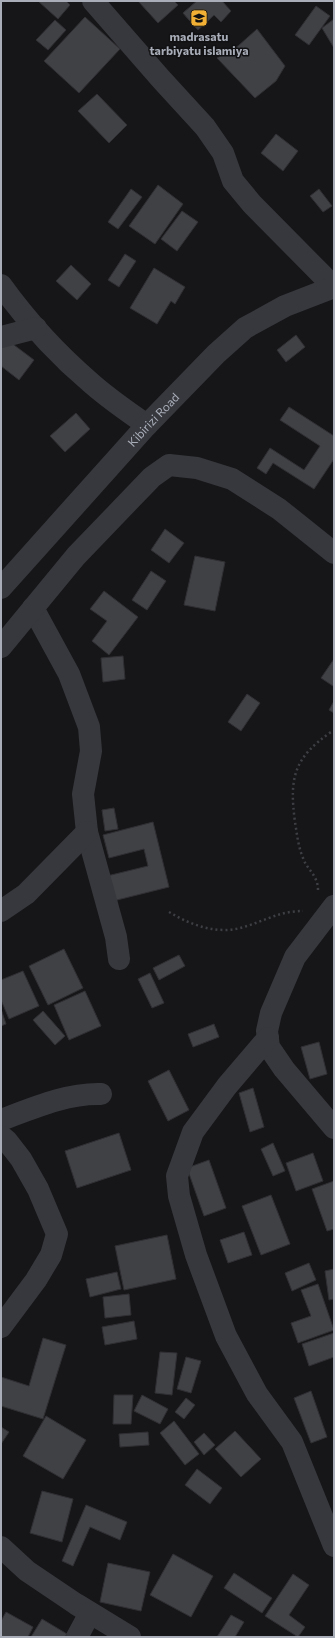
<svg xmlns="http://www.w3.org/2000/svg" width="335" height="1638" font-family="Commissioner,sans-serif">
<rect width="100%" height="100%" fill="#161618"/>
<!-- building -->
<g fill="#404145" stroke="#303034">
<path d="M38 1H66L70 5 58 19Z"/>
<path d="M138 1H174L178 5 158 23Z"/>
<path d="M197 1H222L225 5 198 30 183 13Z"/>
<path d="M197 1H222L231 11 221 22 214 15 198 30 183 13Z"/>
<path d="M316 6 330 16 309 45 295 35Z"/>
<path d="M85 17 120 49 79 93 44 61Z"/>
<path d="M334 19V48L322 28Z"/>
<path d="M55 20 66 30 48 50 36 40Z"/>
<path d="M257 29 285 66 276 81 255 98 217 58 238 46Z"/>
<path d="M97 94 127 125 109 143 78 111Z"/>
<path d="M276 134 298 151 283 171 261 153Z"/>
<path d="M158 185 183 204 155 244 129 226Z"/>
<path d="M131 189 142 197 118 229 108 222Z"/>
<path d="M319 189 332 206 323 212 310 196Z"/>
<path d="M182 211 198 222 177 251 161 239Z"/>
<path d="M125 254 136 261 119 287 108 280Z"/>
<path d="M71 265 91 284 77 300 56 281Z"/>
<path d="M154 268 185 287 175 304 171 301 157 324 130 308Z"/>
<path d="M296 335 305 347 286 362 277 350Z"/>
<path d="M6 339 34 360 19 380 1 366V345Z"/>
<path d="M289 407 334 436V459L314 489 273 463 266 474 257 468 270 448 304 470 320 446 280 420Z"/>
<path d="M76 413 90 429 65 452 50 436Z"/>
<path d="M165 529 184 543 169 563 151 550Z"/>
<path d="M195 556 225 562 215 611 184 605Z"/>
<path d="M151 571 166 581 147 610 132 600Z"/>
<path d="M104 591 138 617 109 655 92 641 107 621 90 609Z"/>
<path d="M123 656 125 679 103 682 101 658Z"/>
<path d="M334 659V684L333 686 321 678Z"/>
<path d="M247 694 260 703 241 731 228 722Z"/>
<path d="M334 701V713L329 710Z"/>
<path d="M114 808 118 829 105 831 102 810Z"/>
<path d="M153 822 169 887 113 901 107 876 148 866 144 849 109 858 103 835Z"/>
<path d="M64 949 83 988 48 1005 29 966Z"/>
<path d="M179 955 185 966 159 980 153 968Z"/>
<path d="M23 971 39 1006 9 1019 1 1000V980Z"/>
<path d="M150 973 164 1003 152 1008 138 979Z"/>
<path d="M85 991 101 1026 69 1040 54 1005Z"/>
<path d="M1 1009 6 1024 1 1026Z"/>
<path d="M43 1011 65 1036 55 1045 33 1020Z"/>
<path d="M214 1024 219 1037 193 1047 188 1034Z"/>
<path d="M319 1042 327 1074 310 1079 301 1047Z"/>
<path d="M169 1070 189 1110 168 1121 148 1081Z"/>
<path d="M253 1088 264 1127 250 1132 239 1093Z"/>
<path d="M119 1133 131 1170 77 1188 65 1151Z"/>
<path d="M273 1143 285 1171 273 1176 261 1149Z"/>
<path d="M313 1153 323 1181 296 1191 286 1163Z"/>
<path d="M209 1160 226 1208 204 1216 187 1168Z"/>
<path d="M334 1181V1229L327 1231 312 1189Z"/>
<path d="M271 1195 290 1244 261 1255 242 1206Z"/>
<path d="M244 1232 252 1255 228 1263 220 1240Z"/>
<path d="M167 1235 176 1279 124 1290 115 1246Z"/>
<path d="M309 1263 316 1280 292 1291 285 1273Z"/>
<path d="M334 1269V1299L329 1300 325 1271Z"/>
<path d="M117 1272 121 1289 90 1297 86 1279Z"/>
<path d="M318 1284 334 1330 298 1343 291 1323 311 1316 301 1290Z"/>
<path d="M129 1294 131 1315 105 1318 103 1297Z"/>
<path d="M134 1321 137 1339 105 1345 102 1327Z"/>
<path d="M334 1333V1357L309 1366 302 1344Z"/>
<path d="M43 1338 66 1345 43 1419 1 1406V1377L29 1386Z"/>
<path d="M160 1352 177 1353 172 1395 155 1393Z"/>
<path d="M186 1357 201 1361 191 1393 177 1389Z"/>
<path d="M311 1391 327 1437 311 1443 294 1398Z"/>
<path d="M114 1395H133L131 1424H113Z"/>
<path d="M142 1395 168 1409 160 1424 134 1411Z"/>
<path d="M186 1398 195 1405 184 1419 175 1412Z"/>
<path d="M46 1416 86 1440 63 1479 23 1456Z"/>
<path d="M174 1421 199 1454 185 1465 160 1433Z"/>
<path d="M1 1427 9 1432 1 1444Z"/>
<path d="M235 1431 261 1459 241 1477 215 1449Z"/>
<path d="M148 1432 149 1445 120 1447 119 1434Z"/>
<path d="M204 1433 215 1445 204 1455 194 1442Z"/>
<path d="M197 1469 222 1488 210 1504 185 1485Z"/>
<path d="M42 1491 73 1499 62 1542 30 1533Z"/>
<path d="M86 1505 127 1522 120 1540 90 1527 73 1566 62 1561Z"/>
<path d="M173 1554 213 1576 191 1617 150 1595Z"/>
<path d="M108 1563 150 1572 141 1611 100 1602Z"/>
<path d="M234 1573 272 1598 262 1613 224 1588Z"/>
<path d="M293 1574 309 1585 289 1615 305 1627 298 1637 265 1616Z"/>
<path d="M6 1612 33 1627 28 1637H1V1621Z"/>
<path d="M231 1615 244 1622 235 1637H217Z"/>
<path d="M42 1619 67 1634 65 1637H31Z"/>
</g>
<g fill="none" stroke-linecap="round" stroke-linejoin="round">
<!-- path -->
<g stroke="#3d3f44" stroke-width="2.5" stroke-dasharray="2 3" stroke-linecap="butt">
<path d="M318 890C318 875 307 870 303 858 298 846 297 834 295 822 289 777 294 758 331 732"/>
<path d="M169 912C186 922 204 930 225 930 244 930 263 919 281 914 288 912 296 911 303 911"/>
</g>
<!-- minor -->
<g stroke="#37383d" stroke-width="22">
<path d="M93 1 161 79 205 127 223 153 233 181 252 204 334 287"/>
<path d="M1 285C27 321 57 354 91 383 108 398 128 412 147 425"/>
<path d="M1 337 36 328"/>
<path id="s1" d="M1 588 147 425 216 354 245 328 285 306 334 287"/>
<path d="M33 608 69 674 89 727 91 751 83 794 87 832 116 937 119 959"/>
<path d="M1 647 76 556 152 477 169 465 197 468 232 479 279 509 334 553"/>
<path d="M334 906 295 957 271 1013 267 1031 269 1047 284 1069 334 1128"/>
<path d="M1 911 26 894 87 832"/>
<path d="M268 1038 227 1086 193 1132 177 1176 179 1196 196 1255 226 1336 257 1394 292 1442 334 1546"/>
<path d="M1 1120C33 1108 67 1093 101 1094"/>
<path d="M1 1136 7 1141 21 1159 38 1189 57 1234 51 1255 36 1280 1 1327"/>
<path d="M1 1547 27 1571 76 1604 130 1637"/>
<path d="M77 1637 90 1613"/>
</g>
</g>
<!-- icons -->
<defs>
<symbol id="school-square" viewBox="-11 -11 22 22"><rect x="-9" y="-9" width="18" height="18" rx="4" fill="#f2b134" stroke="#111113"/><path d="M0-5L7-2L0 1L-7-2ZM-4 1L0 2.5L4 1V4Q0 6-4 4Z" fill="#111"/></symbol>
</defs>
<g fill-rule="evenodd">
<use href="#school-square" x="189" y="8" width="20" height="20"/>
</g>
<g text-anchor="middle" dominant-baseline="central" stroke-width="3" stroke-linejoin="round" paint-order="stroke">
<!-- poi labels -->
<g font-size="12" font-weight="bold" fill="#a8adb8" stroke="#111113">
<text x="199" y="36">madrasatu<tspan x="199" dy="14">tarbiyatu islamiya</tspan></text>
</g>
<!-- street labels -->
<g font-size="12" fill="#a8adb8" stroke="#111113">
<text stroke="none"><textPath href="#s1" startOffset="227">Kibirizi Road</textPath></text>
</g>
</g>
<!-- border -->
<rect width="335" height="1638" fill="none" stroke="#a8adb8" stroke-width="4"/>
</svg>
